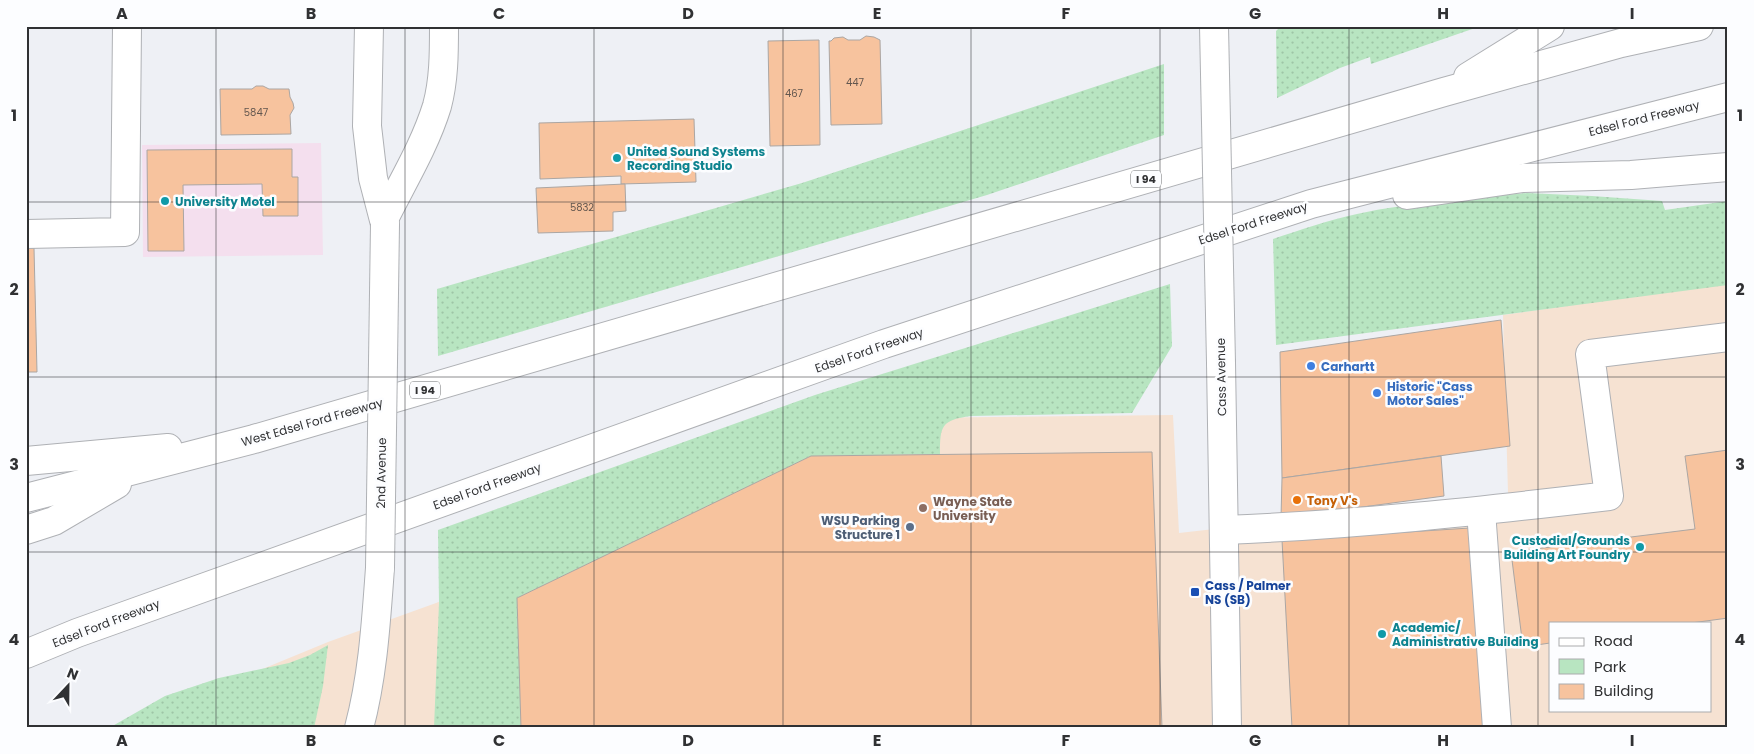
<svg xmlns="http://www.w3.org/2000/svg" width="1754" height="754" font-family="Poppins,sans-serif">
<defs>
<pattern id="green-dots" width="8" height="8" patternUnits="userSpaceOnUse" patternTransform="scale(1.25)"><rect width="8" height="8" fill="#b8e5c1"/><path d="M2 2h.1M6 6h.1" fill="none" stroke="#9ec5a6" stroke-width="1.8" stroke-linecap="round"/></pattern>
</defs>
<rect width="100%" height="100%" fill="#eef0f5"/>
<!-- commercial -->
<path fill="#f4dfee" d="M321 143 323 255 143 257 142 145Z"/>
<!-- education -->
<path fill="#f6e2d2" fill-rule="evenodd" d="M1728 283V728H120L328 642 436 603 799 454 901 418 1173 415 1179 533 1276 522 1508 493 1503 315ZM1550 623H1710V710H1550Z"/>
<!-- green -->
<g fill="url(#green-dots)">
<path d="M1281 26H1481L1371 64 1370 57 1340 68 1277 98 1276 31Z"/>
<path d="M1164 64V135L987 195 438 356 437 289 802 183Z"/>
<path d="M1527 193 1592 196 1662 201 1665 210 1728 201V285L1276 345 1273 239C1300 230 1328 220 1357 214 1412 202 1470 199 1527 193Z"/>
<path d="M1170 284 1172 346 1132 413 971 416C941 420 940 426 940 454L811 456 517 598 521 728H434L439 603 438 530 815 395Z"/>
<path d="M328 645 323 686 314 728H109L165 696 219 678 289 663 310 655Z"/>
</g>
<!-- building -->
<g fill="#f7c39e" stroke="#aba6a3">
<path d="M866 36 874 37 880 40 882 124 831 125 829 41H831L834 38 843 37 848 40H860Z"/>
<path d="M819 40 820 145 770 146 768 41Z"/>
<path d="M256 86H263L269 89H289L290 97 293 103 294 108 290 115 291 134 221 135 220 89H252Z"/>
<path d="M694 119 696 182 621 184V176L540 179 539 123Z"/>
<path d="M292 149V177H298V216H263L262 184 183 185 184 251H148L147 150Z"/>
<path d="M625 184 626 211 613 212V231L538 233 536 188Z"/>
<path d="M26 248H34L37 372H26Z"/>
<path d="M1501 320 1510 446 1282 478 1280 352Z"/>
<path d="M1728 450V618L1691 623H1550V643L1523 647 1511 552 1695 529 1685 456Z"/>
<path d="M1152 452 1162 728H521L517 598 811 456Z"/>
<path d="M1441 456 1444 496 1281 518 1282 478Z"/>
<path d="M1470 528 1483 728H1292L1282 540Z"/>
</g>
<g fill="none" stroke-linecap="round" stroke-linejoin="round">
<defs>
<g id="minor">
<path d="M369 26 367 126 373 178 385 224"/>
<path d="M385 217C403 181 425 145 437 106 444 80 444 53 444 26"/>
<path d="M26 234 125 232 127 26"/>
<path d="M1221 363 1227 728"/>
<path d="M1481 511 1497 728"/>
<path d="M1224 530C1353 525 1481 511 1609 496L1590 354 1728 337"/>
<path d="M359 728C373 675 376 622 380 568"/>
</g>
<g id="highway">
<path d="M1468 77 1550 26"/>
<path d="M1407 195 1523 178 1631 175 1728 167"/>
<path d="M26 461 168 448"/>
<path d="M26 498 254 439 1444 92 1621 43 1699 26"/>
<path d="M26 530 54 521 117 484"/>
<path d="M26 654 77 633 884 344 1311 204 1728 97"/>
</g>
</defs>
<!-- minor casing -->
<use href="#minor" stroke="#afb1b5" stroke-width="30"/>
<!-- highway casing -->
<use href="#highway" stroke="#afb1b5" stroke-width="30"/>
<!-- minor -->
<use href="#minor" stroke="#fff" stroke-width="28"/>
<!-- highway -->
<use href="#highway" stroke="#fff" stroke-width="28"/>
<defs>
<g id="minor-bridge">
<path d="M1214 26 1221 363"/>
<path d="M380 568 385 224"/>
</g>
</defs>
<!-- minor-bridge casing -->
<use href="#minor-bridge" stroke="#afb1b5" stroke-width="30" stroke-linecap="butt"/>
<!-- minor-bridge -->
<use href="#minor-bridge" stroke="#fff" stroke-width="28"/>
</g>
<!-- grid -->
<path fill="none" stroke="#303133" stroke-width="1" stroke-opacity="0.55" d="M216 26V728M405 26V728M594 26V728M783 26V728M971 26V728M1160 26V728M1349 26V728M1538 26V728M26 202H1728M26 377H1728M26 552H1728"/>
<!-- markers -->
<g fill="#0f9aa8" stroke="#fcfdff" stroke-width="2">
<circle cx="617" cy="158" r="5"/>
<circle cx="165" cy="201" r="5"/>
<circle cx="1640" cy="547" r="5"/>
<circle cx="1382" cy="634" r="5"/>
</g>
<g fill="#3f7fe0" stroke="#fcfdff" stroke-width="2">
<circle cx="1311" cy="366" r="5"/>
<circle cx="1377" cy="393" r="5"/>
</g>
<circle fill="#e8710a" stroke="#fcfdff" stroke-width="2" cx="1297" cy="500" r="5"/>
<circle fill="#8d6e63" stroke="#fcfdff" stroke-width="2" cx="923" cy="508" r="5"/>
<circle fill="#5c6f8a" stroke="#fcfdff" stroke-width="2" cx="910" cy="527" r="5"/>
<rect fill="#1a4fb4" stroke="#fcfdff" stroke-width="2" x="1190" y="587" width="10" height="10" rx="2.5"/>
<g text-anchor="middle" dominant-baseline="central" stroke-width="5" stroke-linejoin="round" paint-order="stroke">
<!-- number labels -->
<g font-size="10" fill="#62564e">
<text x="855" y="82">447</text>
<text x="794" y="93">467</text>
<text x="256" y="112">5847</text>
<text x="582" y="207">5832</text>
</g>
<!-- shield labels -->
<g fill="#fcfdff" stroke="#6d6e70" stroke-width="1">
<rect x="1131" y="170.5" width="30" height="17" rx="4"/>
<rect x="410" y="381.5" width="30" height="17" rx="4"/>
</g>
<g font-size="11" font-weight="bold" fill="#303133">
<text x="1146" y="179">I 94</text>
<text x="425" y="390">I 94</text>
</g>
<!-- street labels -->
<g font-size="12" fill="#303133" stroke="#fcfdff">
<text transform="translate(1644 118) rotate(-14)">Edsel Ford Freeway</text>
<text transform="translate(1253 223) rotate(-18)">Edsel Ford Freeway</text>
<text transform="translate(869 350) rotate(-19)">Edsel Ford Freeway</text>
<text transform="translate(1221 377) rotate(-91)">Cass Avenue</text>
<text transform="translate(312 422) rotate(-16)">West Edsel Ford Freeway</text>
<text transform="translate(381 473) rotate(-89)">2nd Avenue</text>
<text transform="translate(487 486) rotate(-20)">Edsel Ford Freeway</text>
<text transform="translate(106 623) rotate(-21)">Edsel Ford Freeway</text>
</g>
<!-- culture labels -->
<g font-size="12" font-weight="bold" fill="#0d838f" stroke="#fcfdff" text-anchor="start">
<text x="627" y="151">United Sound Systems<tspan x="627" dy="14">Recording Studio</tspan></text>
<text x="175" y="201">University Motel</text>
<text x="1630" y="540" text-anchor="end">Custodial/Grounds<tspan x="1630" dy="14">Building Art Foundry</tspan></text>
<text x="1392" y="627">Academic/<tspan x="1392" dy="14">Administrative Building</tspan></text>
</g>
<!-- shop labels -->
<g font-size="12" font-weight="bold" fill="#366cbe" stroke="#fcfdff" text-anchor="start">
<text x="1321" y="366">Carhartt</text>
<text x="1387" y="386">Historic "Cass<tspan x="1387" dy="14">Motor Sales"</tspan></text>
</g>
<!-- food labels -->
<g font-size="12" font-weight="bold" fill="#c56008" stroke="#fcfdff" text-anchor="start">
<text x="1307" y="500">Tony V's</text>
</g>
<!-- education labels -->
<g font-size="12" font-weight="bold" fill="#785e54" stroke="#fcfdff" text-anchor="start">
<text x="933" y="501">Wayne State<tspan x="933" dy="14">University</tspan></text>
</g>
<!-- service labels -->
<g font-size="12" font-weight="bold" fill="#4e5e75" stroke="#fcfdff" text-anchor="end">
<text x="900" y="520">WSU Parking<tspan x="900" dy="14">Structure 1</tspan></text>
</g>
<!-- transit labels -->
<g font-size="12" font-weight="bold" fill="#164399" stroke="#fcfdff" text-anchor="start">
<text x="1205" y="585">Cass / Palmer<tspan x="1205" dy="14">NS (SB)</tspan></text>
</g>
</g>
<!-- border -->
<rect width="1754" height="754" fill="none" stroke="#fcfdff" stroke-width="55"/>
<!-- legend -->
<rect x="1549" y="622" width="162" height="90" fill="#fcfdff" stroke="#aaabad"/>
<rect x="1559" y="638" width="25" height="8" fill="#ffffff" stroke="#aaabad"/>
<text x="1594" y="646" font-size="15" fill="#303133">Road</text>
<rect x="1559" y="659" width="25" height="15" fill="#b8e5c1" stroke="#aaabad"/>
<text x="1594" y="672" font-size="15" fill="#303133">Park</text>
<rect x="1559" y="684" width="25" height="15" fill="#f7c39e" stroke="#aaabad"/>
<text x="1594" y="696" font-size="15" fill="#303133">Building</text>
<!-- north arrow -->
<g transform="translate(68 686) rotate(22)" stroke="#fcfdff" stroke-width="4" paint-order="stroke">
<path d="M0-4L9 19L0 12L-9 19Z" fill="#303133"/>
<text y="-8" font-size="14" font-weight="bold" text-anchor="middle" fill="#303133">N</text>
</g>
<rect x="28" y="28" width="1698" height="698" fill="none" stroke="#303133" stroke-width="2"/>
<g font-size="16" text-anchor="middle" font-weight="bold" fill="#303133">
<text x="122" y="19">A</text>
<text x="311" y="19">B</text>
<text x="499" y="19">C</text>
<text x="688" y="19">D</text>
<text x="877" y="19">E</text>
<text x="1066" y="19">F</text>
<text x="1255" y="19">G</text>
<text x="1443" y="19">H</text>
<text x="1632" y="19">I</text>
<text x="14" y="121">1</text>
<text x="1740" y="121">1</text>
<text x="14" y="295">2</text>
<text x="1740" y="295">2</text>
<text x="14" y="470">3</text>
<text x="1740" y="470">3</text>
<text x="14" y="645">4</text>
<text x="1740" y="645">4</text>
<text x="122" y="746">A</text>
<text x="311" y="746">B</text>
<text x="499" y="746">C</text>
<text x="688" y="746">D</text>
<text x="877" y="746">E</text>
<text x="1066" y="746">F</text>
<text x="1255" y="746">G</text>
<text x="1443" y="746">H</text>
<text x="1632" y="746">I</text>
</g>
</svg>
